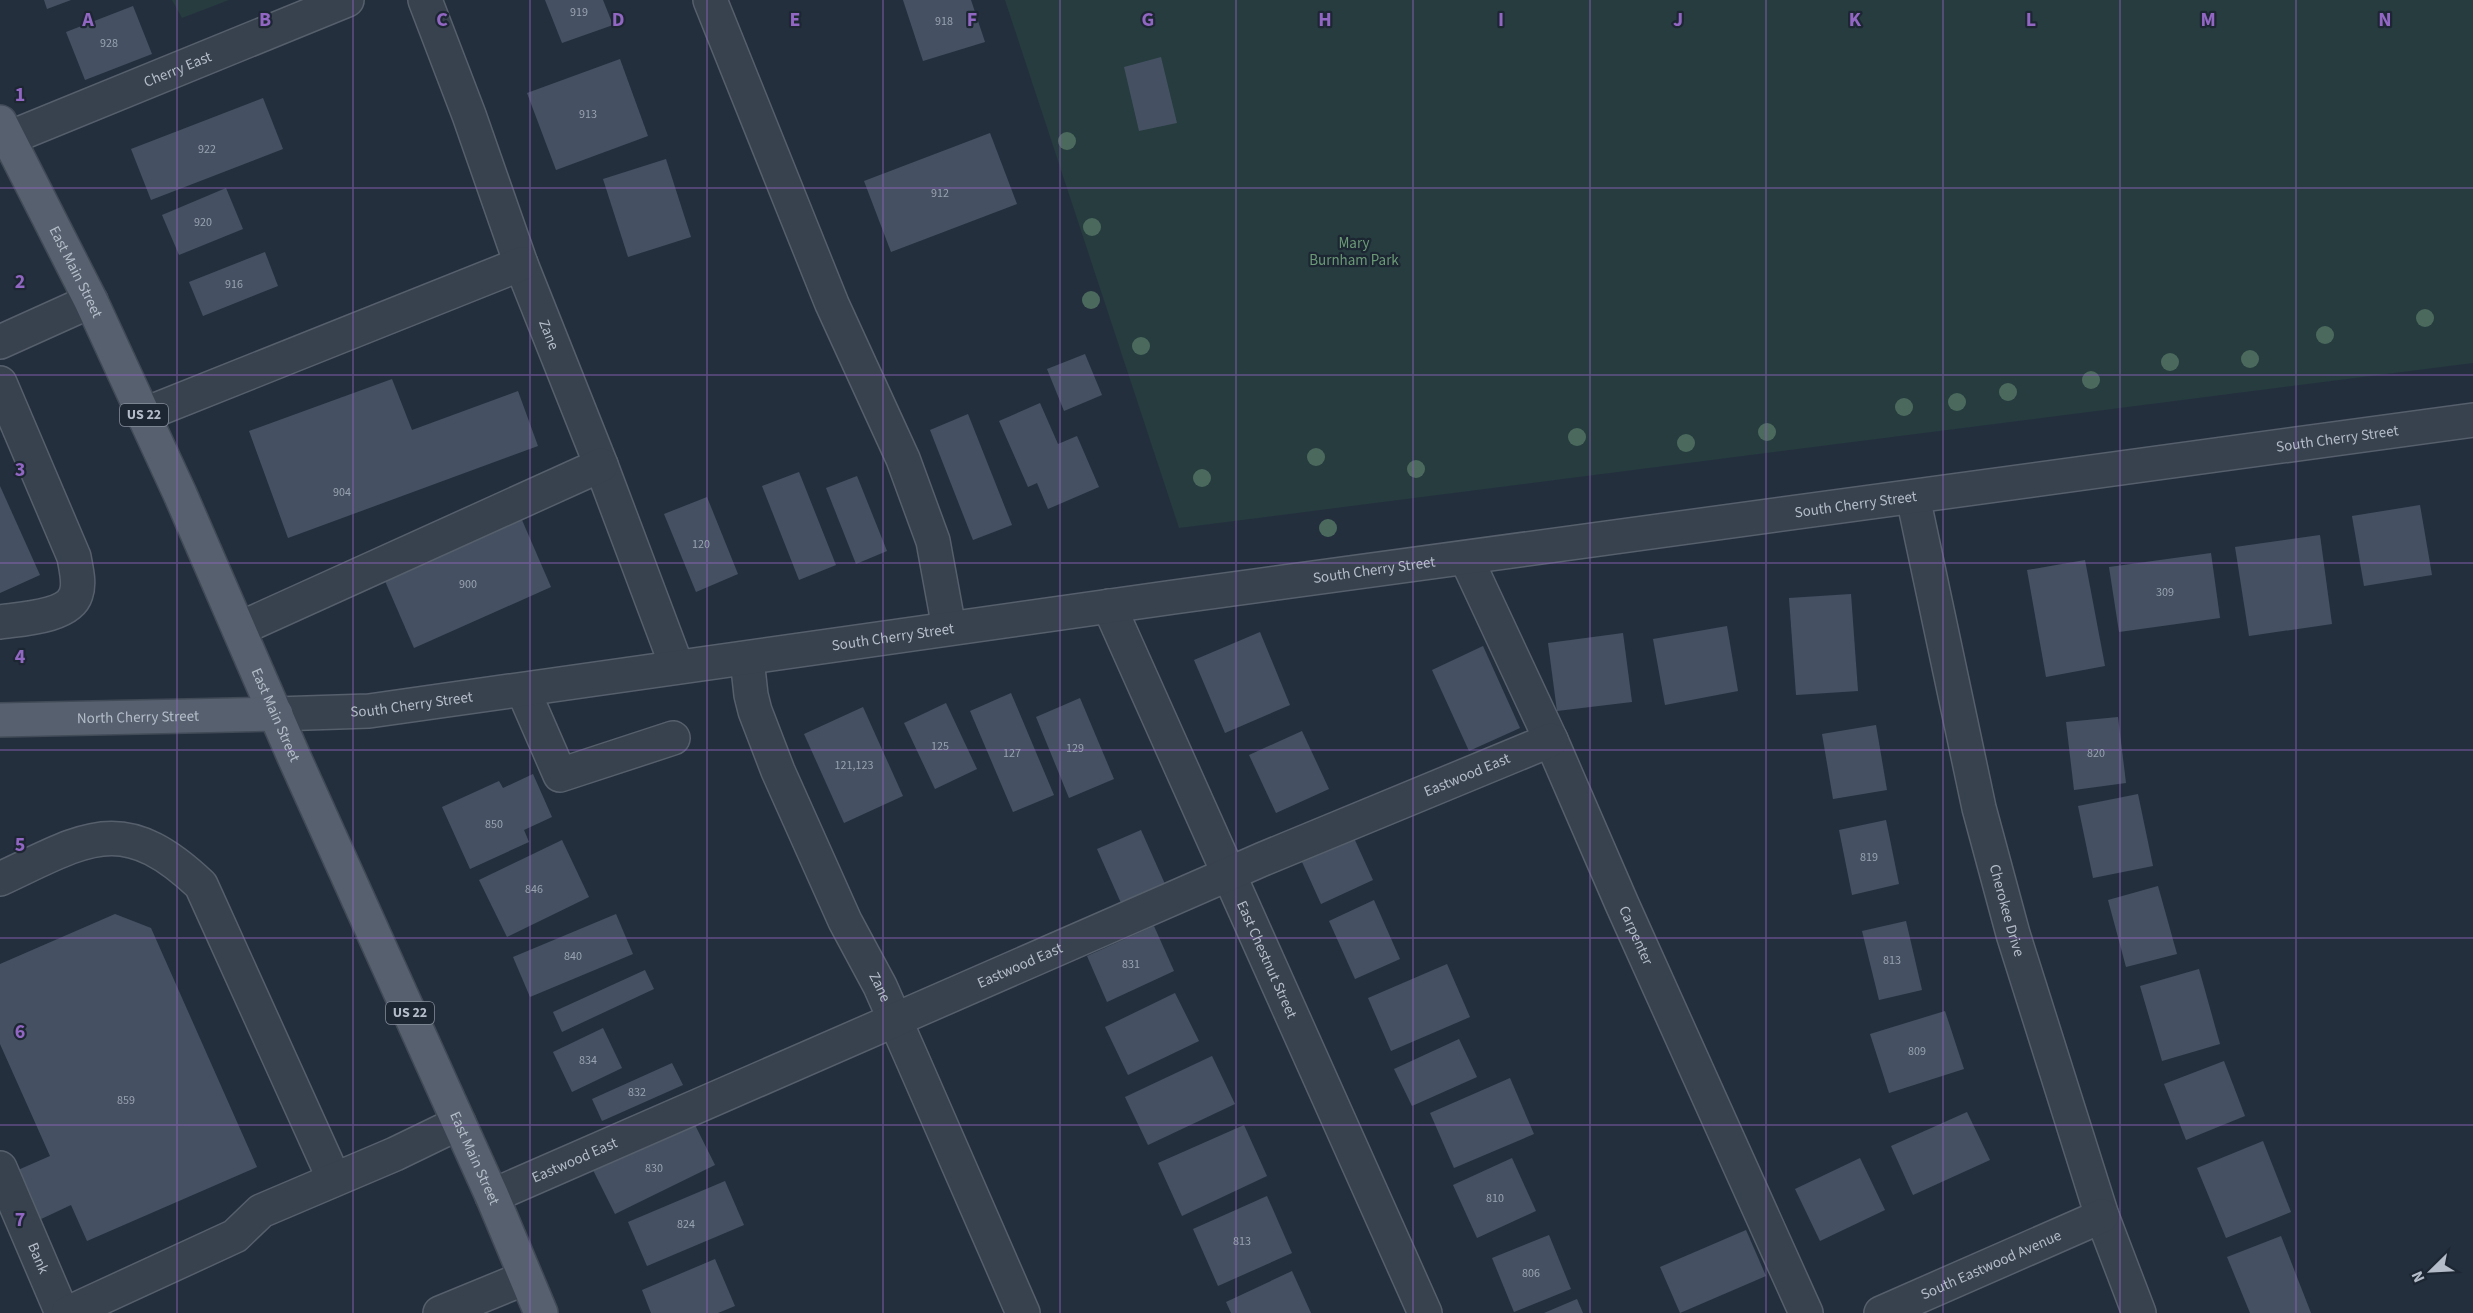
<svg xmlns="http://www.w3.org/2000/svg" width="2473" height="1313" font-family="'Source Sans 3',sans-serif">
<rect width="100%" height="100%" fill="#242f3e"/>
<!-- green -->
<g fill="#263c3f">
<path d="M172 0H229L182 18Z"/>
<path d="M1005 0H2473V363L1179 528Z"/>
</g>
<!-- building -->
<g fill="#455162">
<path d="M44 0H71L47 9Z"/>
<path d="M545 0H603L613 25 562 43Z"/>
<path d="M903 0H971L985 42 923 61Z"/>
<path d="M133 6 152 54 85 80 66 32Z"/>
<path d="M1161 57 1177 123 1139 131 1124 67Z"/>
<path d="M620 59 648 136 556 170 527 93Z"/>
<path d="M263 98 283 149 151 200 131 149Z"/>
<path d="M990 133 1017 204 891 252 864 181Z"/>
<path d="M666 159 691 237 628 257 603 179Z"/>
<path d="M226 188 243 229 179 255 162 215Z"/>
<path d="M265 252 278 286 203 316 189 282Z"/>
<path d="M1085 354 1102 395 1064 411 1047 369Z"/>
<path d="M392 379 412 430 518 391 538 446 288 538 249 431Z"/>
<path d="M1040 403 1058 444 1077 436 1099 487 1048 509 1037 483 1028 487 999 421Z"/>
<path d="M968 414 1012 525 973 540 930 430Z"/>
<path d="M799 472 836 565 799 580 762 486Z"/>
<path d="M857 476 887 551 856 564 826 488Z"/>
<path d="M0 486 40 575 0 593Z"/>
<path d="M707 497 738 574 696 592 664 514Z"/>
<path d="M2420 505 2432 575 2364 586 2352 516Z"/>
<path d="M522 520 551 587 414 648 385 581Z"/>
<path d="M2320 535 2332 624 2249 636 2235 547Z"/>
<path d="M2211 553 2220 618 2119 632 2109 567Z"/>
<path d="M2085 560 2105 666 2046 677 2027 570Z"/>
<path d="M1851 594 1858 691 1796 695 1789 598Z"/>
<path d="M1727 626 1738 691 1665 705 1653 639Z"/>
<path d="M1260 632 1290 705 1225 733 1194 660Z"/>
<path d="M1623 633 1632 702 1557 711 1548 643Z"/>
<path d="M1483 646 1520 728 1469 751 1432 670Z"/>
<path d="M1011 693 1054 795 1013 812 970 711Z"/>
<path d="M1080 698 1114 779 1069 798 1036 717Z"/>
<path d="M946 703 977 769 935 789 904 723Z"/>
<path d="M863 707 903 796 844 823 804 734Z"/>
<path d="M2118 717 2126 783 2074 790 2066 722Z"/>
<path d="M1876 725 1887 790 1833 799 1822 734Z"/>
<path d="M1302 731 1329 789 1276 813 1249 755Z"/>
<path d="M533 774 552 817 524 830 529 842 470 869 442 807 499 781 503 788Z"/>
<path d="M2138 794 2153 866 2093 878 2078 806Z"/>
<path d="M1886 820 1899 884 1852 895 1839 830Z"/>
<path d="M1141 830 1165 884 1121 903 1097 849Z"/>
<path d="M1354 838 1373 880 1321 904 1302 862Z"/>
<path d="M562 840 589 897 507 937 479 880Z"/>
<path d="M2158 886 2177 954 2126 967 2108 900Z"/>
<path d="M1374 900 1400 959 1355 979 1329 921Z"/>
<path d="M115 914 151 928 257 1167 87 1241 71 1205 39 1220 18 1170 50 1156 0 1044V964Z"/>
<path d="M616 914 633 954 530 997 513 957Z"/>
<path d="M1906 921 1922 990 1879 1000 1862 931Z"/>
<path d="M1154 926 1174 971 1107 1002 1087 956Z"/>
<path d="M1447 964 1470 1017 1391 1051 1368 998Z"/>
<path d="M2199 969 2220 1044 2162 1061 2140 986Z"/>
<path d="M645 970 654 989 562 1032 553 1012Z"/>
<path d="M1175 993 1199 1041 1128 1075 1105 1027Z"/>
<path d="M1945 1011 1964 1069 1889 1093 1870 1034Z"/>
<path d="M603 1028 622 1068 572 1092 553 1052Z"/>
<path d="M1459 1039 1477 1077 1412 1106 1394 1069Z"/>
<path d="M1212 1056 1235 1104 1148 1145 1125 1097Z"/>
<path d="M2224 1061 2245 1116 2186 1140 2164 1084Z"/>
<path d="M672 1063 683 1085 602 1121 592 1099Z"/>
<path d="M1510 1078 1534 1134 1454 1168 1430 1113Z"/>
<path d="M1967 1112 1990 1160 1913 1195 1891 1146Z"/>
<path d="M693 1121 715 1165 615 1214 593 1170Z"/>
<path d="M1244 1125 1267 1176 1182 1216 1158 1163Z"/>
<path d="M2263 1141 2291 1212 2226 1238 2197 1168Z"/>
<path d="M1512 1158 1536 1211 1477 1238 1453 1185Z"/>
<path d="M1860 1158 1885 1210 1820 1241 1795 1189Z"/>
<path d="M725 1181 744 1225 647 1266 628 1222Z"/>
<path d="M1267 1196 1292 1253 1218 1286 1193 1229Z"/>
<path d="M1746 1230 1766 1276 1680 1313 1660 1267Z"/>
<path d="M1549 1235 1571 1289 1514 1312 1492 1258Z"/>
<path d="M2281 1236 2311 1313H2250L2227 1257Z"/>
<path d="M715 1259 735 1306 718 1313H651L642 1290Z"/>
<path d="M1292 1271 1311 1313H1231L1226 1302Z"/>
<path d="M1577 1299 1583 1313H1544Z"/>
</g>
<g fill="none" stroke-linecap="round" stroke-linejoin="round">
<defs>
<g id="minor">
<path id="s1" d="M425 0 469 115 521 264 601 465 677 667"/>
<path d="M710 0 832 304 903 459 933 541 949 628"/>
<path id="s2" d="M9 138 347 0"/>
<path d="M0 342 91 301"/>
<path d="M0 383 74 557C76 569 80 583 76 594 69 617 20 619 0 622"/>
<path d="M143 415 521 264"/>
<path id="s3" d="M1913 497 1979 808 2013 934 2102 1216 2139 1313"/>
<path id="s4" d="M1466 558 1551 740 1622 904 1806 1313"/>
<path id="s5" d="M1109 606 1425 1313"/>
<path d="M239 629 601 465"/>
<path id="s6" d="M747 659 751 695 755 711 778 771 845 921 880 986 910 1054 1023 1313"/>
<path d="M523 690 560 775 673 738"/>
<path id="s7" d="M276 714 369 711 1174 597 2473 420"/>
<path d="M0 879C86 839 122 810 201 885L334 1179"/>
<path id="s8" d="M0 1168 62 1313"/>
<path id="s9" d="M492 1196 1263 859 1551 740"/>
<path d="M68 1313 235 1236 261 1211 395 1154 459 1123"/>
<path d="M440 1313 525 1278"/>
<path id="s10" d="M1881 1313 2102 1216"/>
</g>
<g id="major">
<path id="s11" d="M0 122 91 301 180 494 294 757 492 1196 541 1313"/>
<path id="s12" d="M0 720 276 714"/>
</g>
</defs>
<!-- minor casing -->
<use href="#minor" stroke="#565f6c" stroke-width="36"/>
<!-- major casing -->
<use href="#major" stroke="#414a57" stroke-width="36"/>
<!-- minor -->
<use href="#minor" stroke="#38414e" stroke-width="33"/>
<!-- major -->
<use href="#major" stroke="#56606e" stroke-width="33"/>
</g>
<!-- trees -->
<g fill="#4b6a5d">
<circle cx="1067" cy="141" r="9"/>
<circle cx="1092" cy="227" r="9"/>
<circle cx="1091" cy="300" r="9"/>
<circle cx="2425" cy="318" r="9"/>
<circle cx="2325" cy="335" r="9"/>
<circle cx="1141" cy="346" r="9"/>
<circle cx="2250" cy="359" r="9"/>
<circle cx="2170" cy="362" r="9"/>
<circle cx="2091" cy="380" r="9"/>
<circle cx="2008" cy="392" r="9"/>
<circle cx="1957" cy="402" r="9"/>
<circle cx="1904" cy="407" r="9"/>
<circle cx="1767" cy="432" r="9"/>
<circle cx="1577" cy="437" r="9"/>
<circle cx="1686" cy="443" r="9"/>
<circle cx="1316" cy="457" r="9"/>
<circle cx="1416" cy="469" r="9"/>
<circle cx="1202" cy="478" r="9"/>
<circle cx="1328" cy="528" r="9"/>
</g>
<!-- grid -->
<path fill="none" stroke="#9266c3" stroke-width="1.5" stroke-opacity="0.55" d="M177 0V1313M353 0V1313M530 0V1313M707 0V1313M883 0V1313M1060 0V1313M1236 0V1313M1413 0V1313M1590 0V1313M1766 0V1313M1943 0V1313M2120 0V1313M2296 0V1313M0 188H2473M0 375H2473M0 563H2473M0 750H2473M0 938H2473M0 1125H2473"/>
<g text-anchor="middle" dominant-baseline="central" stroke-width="4.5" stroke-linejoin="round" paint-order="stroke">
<!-- number labels -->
<g font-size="12" fill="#98a1af">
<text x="579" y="12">919</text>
<text x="944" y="21">918</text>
<text x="109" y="43">928</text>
<text x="588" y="114">913</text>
<text x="207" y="149">922</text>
<text x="940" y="193">912</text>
<text x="203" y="222">920</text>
<text x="234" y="284">916</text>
<text x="342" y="492">904</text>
<text x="701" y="544">120</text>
<text x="468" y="584">900</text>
<text x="2165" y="592">309</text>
<text x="940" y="746">125</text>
<text x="1075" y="748">129</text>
<text x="1012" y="753">127</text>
<text x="2096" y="753">820</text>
<text x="854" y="765">121,123</text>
<text x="494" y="824">850</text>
<text x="1869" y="857">819</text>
<text x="534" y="889">846</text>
<text x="573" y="956">840</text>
<text x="1892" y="960">813</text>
<text x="1131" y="964">831</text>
<text x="1917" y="1051">809</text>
<text x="588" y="1060">834</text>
<text x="637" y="1092">832</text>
<text x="126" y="1100">859</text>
<text x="654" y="1168">830</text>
<text x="1495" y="1198">810</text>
<text x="686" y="1224">824</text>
<text x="1242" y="1241">813</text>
<text x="1531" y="1273">806</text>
</g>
<!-- shield labels -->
<g fill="#1d2633" stroke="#878f9c" stroke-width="1.5">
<rect x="120" y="404" width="48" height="22" rx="4.5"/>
<rect x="386" y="1002" width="48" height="22" rx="4.5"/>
</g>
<g font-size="14" font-weight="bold" fill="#b4bcc9">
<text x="144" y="415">US 22</text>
<text x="410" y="1013">US 22</text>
</g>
<!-- street labels -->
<g font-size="15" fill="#b4bcc9" stroke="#1d2633">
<text stroke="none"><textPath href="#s2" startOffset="182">Cherry East</textPath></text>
<text stroke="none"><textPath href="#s11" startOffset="168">East Main Street</textPath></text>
<text stroke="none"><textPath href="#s1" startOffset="357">Zane</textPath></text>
<text stroke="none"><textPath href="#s7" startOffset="2080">South Cherry Street</textPath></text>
<text stroke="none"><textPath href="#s7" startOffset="1594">South Cherry Street</textPath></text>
<text stroke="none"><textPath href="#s7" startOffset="1108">South Cherry Street</textPath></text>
<text stroke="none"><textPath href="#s7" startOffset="622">South Cherry Street</textPath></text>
<text stroke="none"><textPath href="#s7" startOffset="136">South Cherry Street</textPath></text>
<text stroke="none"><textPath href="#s11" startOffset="654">East Main Street</textPath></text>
<text stroke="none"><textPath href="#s12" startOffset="138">North Cherry Street</textPath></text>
<text stroke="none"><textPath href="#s9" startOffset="1062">Eastwood East</textPath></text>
<text stroke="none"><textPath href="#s3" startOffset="424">Cherokee Drive</textPath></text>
<text stroke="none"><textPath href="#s4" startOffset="414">Carpenter</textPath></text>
<text stroke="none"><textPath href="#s5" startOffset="387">East Chestnut Street</textPath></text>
<text stroke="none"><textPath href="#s9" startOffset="576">Eastwood East</textPath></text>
<text stroke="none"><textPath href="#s6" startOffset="356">Zane</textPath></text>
<text stroke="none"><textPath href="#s11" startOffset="1140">East Main Street</textPath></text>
<text stroke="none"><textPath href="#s9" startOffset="90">Eastwood East</textPath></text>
<text stroke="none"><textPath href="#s8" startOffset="98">Bank</textPath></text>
<text stroke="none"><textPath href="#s10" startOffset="120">South Eastwood Avenue</textPath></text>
</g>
<!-- park labels -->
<g font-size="15" fill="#6b9a76" stroke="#1d2633">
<text x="1354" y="243">Mary<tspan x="1354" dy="17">Burnham Park</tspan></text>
</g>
</g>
<g font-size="20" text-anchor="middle" font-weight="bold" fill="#9266c3" stroke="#1d2633" stroke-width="4.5" stroke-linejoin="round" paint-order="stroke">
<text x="88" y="26">A</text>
<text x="265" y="26">B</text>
<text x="442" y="26">C</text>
<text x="618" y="26">D</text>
<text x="795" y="26">E</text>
<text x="972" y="26">F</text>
<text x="1148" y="26">G</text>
<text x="1325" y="26">H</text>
<text x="1501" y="26">I</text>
<text x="1678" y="26">J</text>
<text x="1855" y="26">K</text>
<text x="2031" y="26">L</text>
<text x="2208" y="26">M</text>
<text x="2385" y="26">N</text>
<text x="20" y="101">1</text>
<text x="20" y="288">2</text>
<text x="20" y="476">3</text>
<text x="20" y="663">4</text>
<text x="20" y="851">5</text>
<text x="20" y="1038">6</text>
<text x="20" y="1226">7</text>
</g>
<!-- north arrow -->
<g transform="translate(2431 1271) rotate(246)" stroke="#1d2633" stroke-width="4.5" paint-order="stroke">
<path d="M0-4.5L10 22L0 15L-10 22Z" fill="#b4bcc9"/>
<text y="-9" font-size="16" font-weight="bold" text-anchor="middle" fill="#b4bcc9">N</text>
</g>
</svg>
